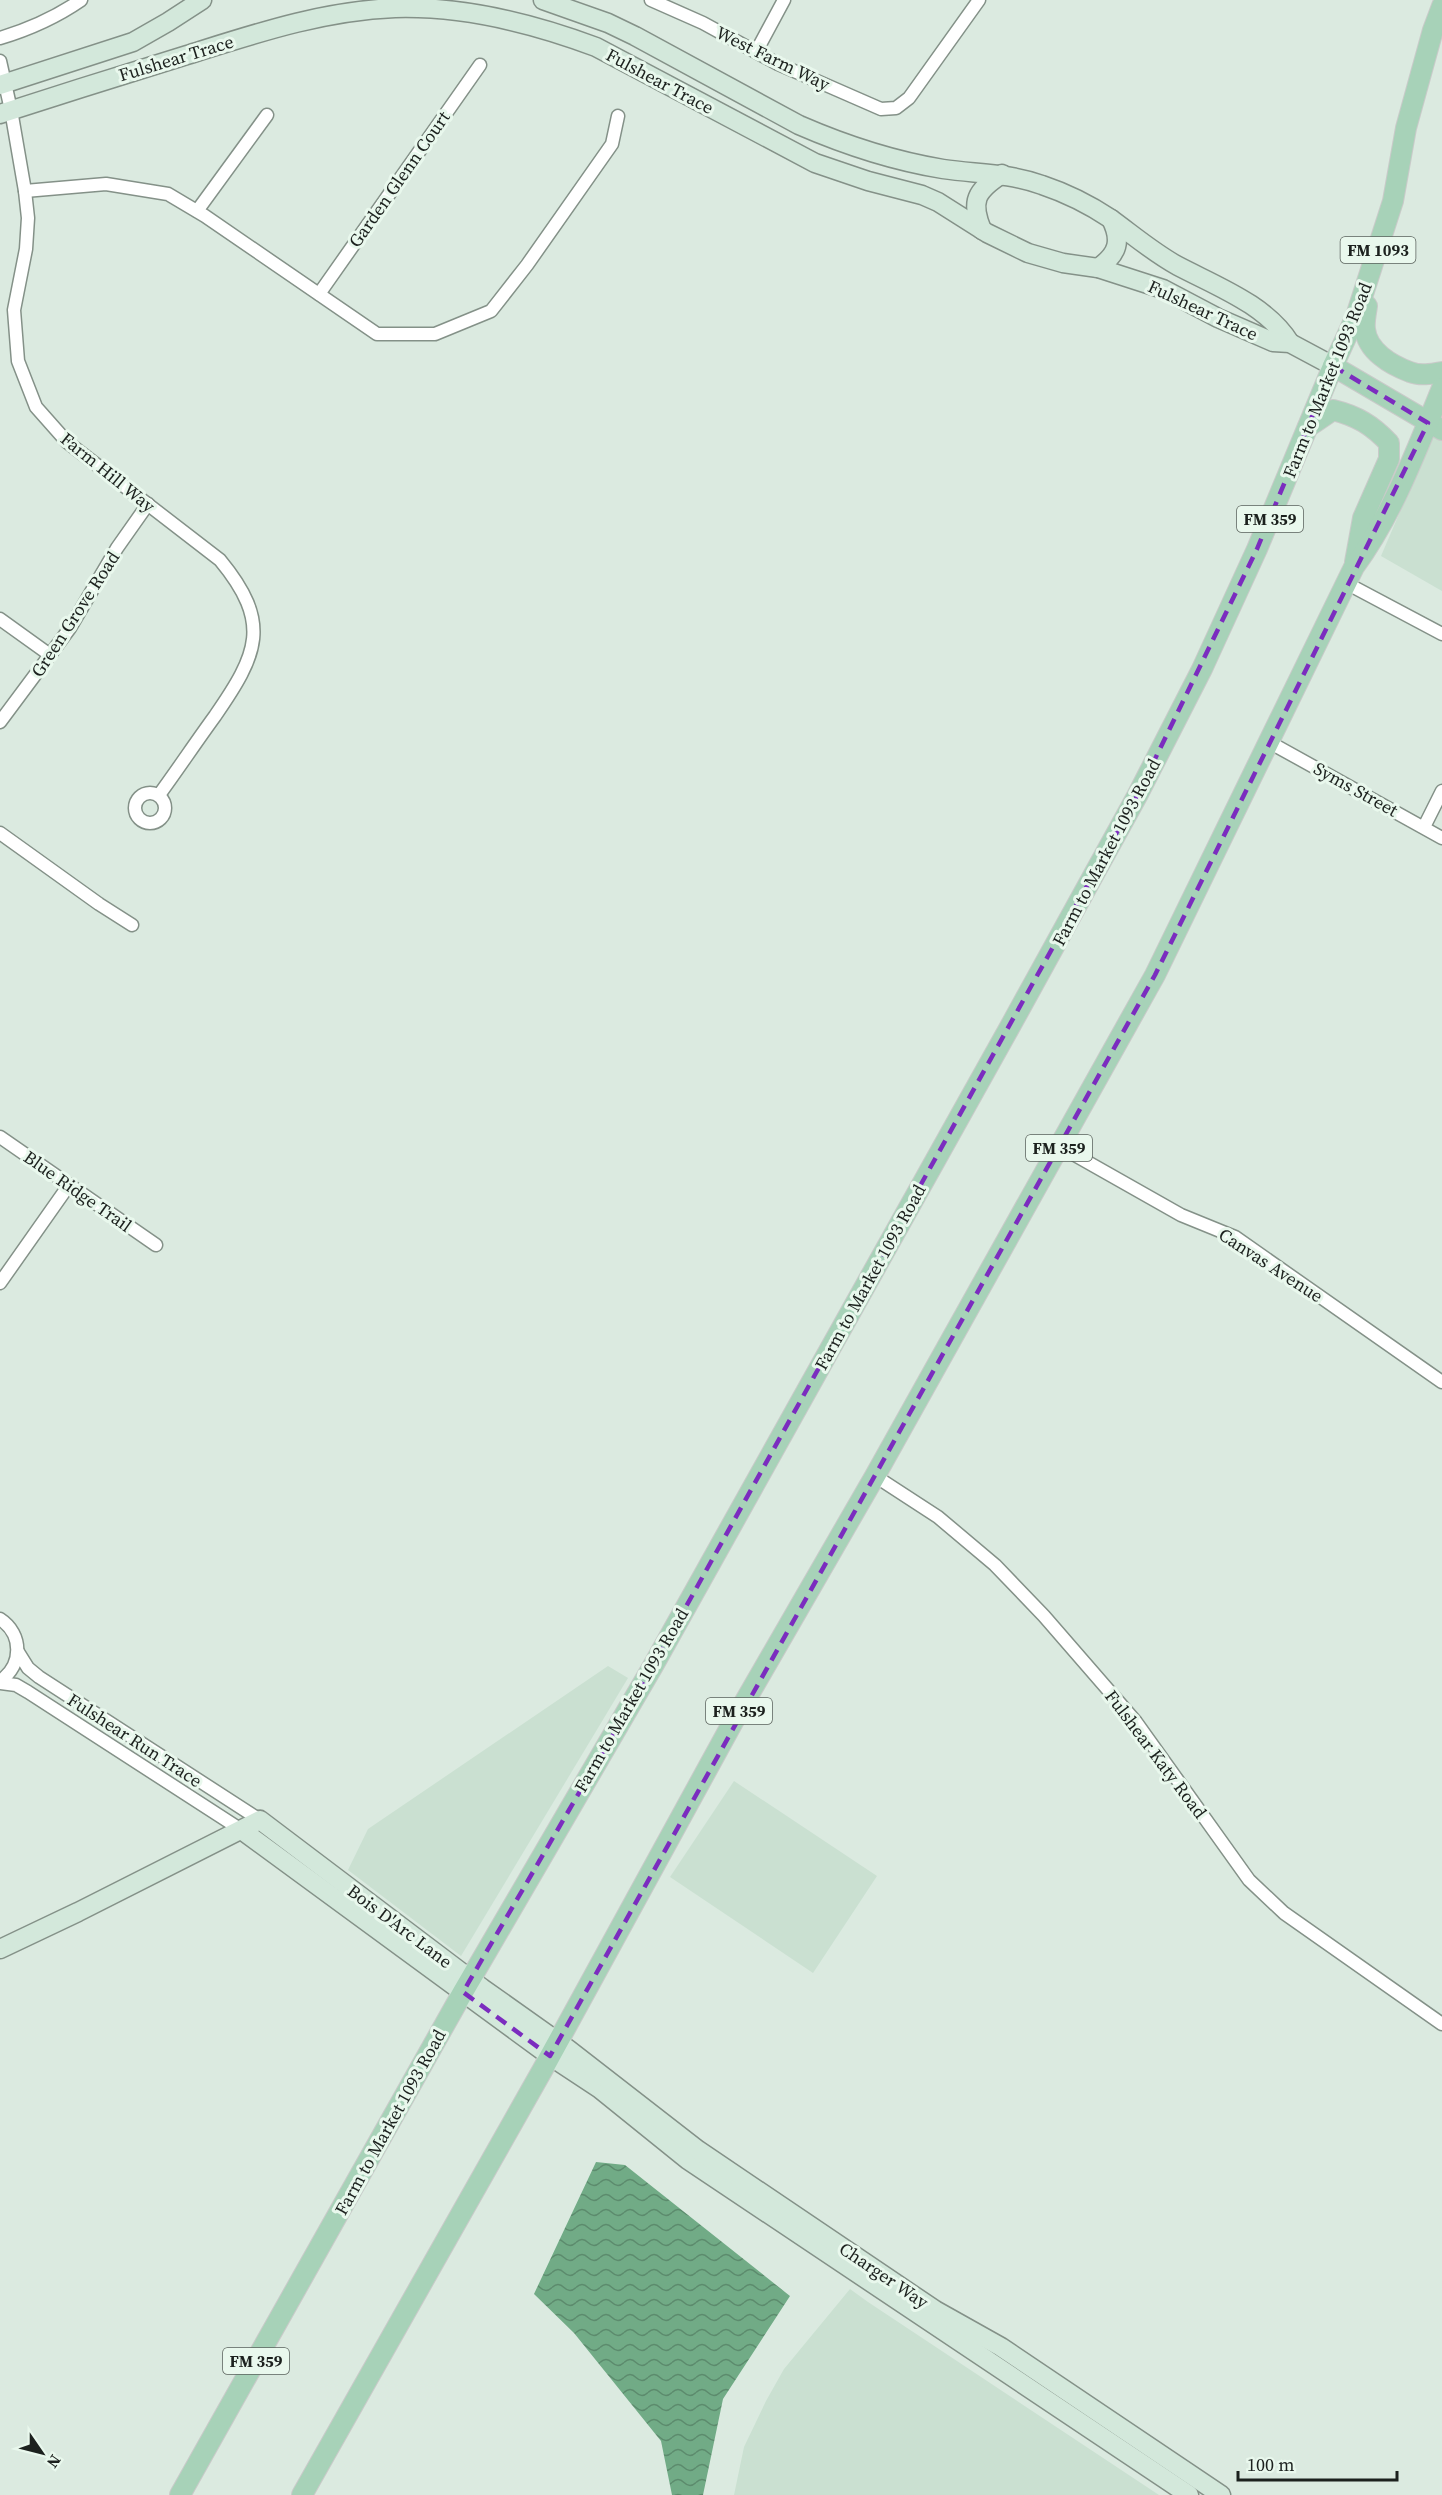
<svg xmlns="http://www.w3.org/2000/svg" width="1442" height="2495" font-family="'Source Serif 4',serif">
<defs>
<pattern id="water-waves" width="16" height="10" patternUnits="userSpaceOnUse" patternTransform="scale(1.5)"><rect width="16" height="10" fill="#71ab86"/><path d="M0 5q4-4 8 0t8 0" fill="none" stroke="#5c8b6d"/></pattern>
</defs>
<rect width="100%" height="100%" fill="#dbeae0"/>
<!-- built -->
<g fill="#cae0d1">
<path d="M1442 414V591L1381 556Z"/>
<path d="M608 1666 628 1678 461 1956 348 1870 368 1829Z"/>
<path d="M734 1781 877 1876 813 1973 670 1877Z"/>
<path d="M850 2289 868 2302 1159 2495H734L744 2447 766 2401 784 2369Z"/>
</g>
<!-- water -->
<path fill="url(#water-waves)" d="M596 2162 625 2165 790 2296 723 2399 703 2495H672L661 2441 574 2333 534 2294Z"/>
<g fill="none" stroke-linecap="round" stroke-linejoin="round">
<defs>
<g id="street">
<path d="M651 0 703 23 778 64 881 109 896 108 909 98 979 0"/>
<path d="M0 38C30 29 55 18 81 0"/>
<path d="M756 52 784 0"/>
<path d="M0 61 11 110 25 191 28 218 26 249 14 310 18 361 36 407 67 442 220 560C272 623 258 654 215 716 196 742 178 769 159 795"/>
<path d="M25 191 106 184 168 194 205 216 377 334H435L491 311 527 265 612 144 618 116"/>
<path d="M197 211 267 115"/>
<path d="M319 294 480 65"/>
<path d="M1346 583 1442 634"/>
<path d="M0 619 50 655"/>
<path d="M0 722 70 628 117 548 148 504"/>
<path d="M1269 742 1442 838"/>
<circle cx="150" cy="808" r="15"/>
<path d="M1424 827 1442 791"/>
<path d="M0 833 99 904 132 925"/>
<path d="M0 1137 156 1245"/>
<path d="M1059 1146 1181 1215 1235 1237 1442 1382"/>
<path d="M0 1283 69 1185"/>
<path d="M875 1476 938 1517 995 1565 1044 1616 1136 1722 1249 1880 1284 1913 1442 2024"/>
<path d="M0 1619C23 1634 23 1665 0 1681"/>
<path d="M18 1652 28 1668 39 1677 260 1820"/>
<path d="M0 1683 16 1685 28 1692 243 1831"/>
</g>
<g id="secondary">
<path d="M543 0 608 23 635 36 799 125C845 145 894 161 943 169 977 174 1009 173 1042 185 1066 193 1090 205 1111 219 1133 235 1154 253 1178 266 1216 286 1267 305 1290 343"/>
<path d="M0 85 133 42 168 22 202 0"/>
<path d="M0 114C62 94 125 74 187 55 257 33 322 11 395 8 464 6 532 23 596 47L815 163 868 181 922 195 938 202 987 233 1028 253 1063 263 1098 268 1163 289 1218 318 1273 342 1290 343 1333 366"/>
<path d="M982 230C970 201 976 191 1002 174"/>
<path d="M1098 268C1118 254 1122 241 1111 219"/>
<path d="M243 1831 550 2056 600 2089 688 2160 1189 2495"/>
<path d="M0 1949 78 1912 260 1820 482 1988 568 2049 698 2150 935 2310 1001 2347 1221 2495"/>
</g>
<g id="primary">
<path d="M1367 306C1366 313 1364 322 1365 329 1367 351 1391 365 1410 372 1420 376 1431 374 1442 372"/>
<path d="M1333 366 1442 430"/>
<path d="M1308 427 1333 410C1357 416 1372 425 1389 443V459L1363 518 1355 562"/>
<path d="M180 2495 463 1992 653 1666 1012 1023 1137 796 1202 669 1257 549 1333 366 1356 316 1393 201 1406 128 1433 30 1442 6"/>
<path d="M302 2495 543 2069 733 1722 875 1476 1155 975 1354 567C1393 514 1417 449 1442 388"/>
</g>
</defs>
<!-- street casing -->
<use href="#street" stroke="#849188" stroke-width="15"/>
<!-- secondary casing -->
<use href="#secondary" stroke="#849188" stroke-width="21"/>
<!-- primary casing -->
<use href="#primary" stroke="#c9cac9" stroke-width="22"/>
<!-- street -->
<use href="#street" stroke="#fff" stroke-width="12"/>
<!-- secondary -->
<use href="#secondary" stroke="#d3e8db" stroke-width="18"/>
<!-- primary -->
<use href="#primary" stroke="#a7d2b8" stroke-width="20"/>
</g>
<!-- marked area -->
<path fill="none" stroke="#7b2cbf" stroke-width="4.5" stroke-dasharray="12 8" stroke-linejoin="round" d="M1333 366 1428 423 1155 975 550 2056 463 1992 653 1666 1137 796 1257 549Z"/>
<g text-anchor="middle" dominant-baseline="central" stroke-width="6" stroke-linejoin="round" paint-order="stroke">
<!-- shield labels -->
<g fill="#e9f8ed" stroke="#5a625c" stroke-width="1.5">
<rect x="1340.5" y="237" width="75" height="26" rx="4.5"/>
<rect x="1237" y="506" width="66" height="26" rx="4.5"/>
<rect x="1026" y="1135" width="66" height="26" rx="4.5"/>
<rect x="706" y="1698" width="66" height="26" rx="4.5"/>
<rect x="223" y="2348" width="66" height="26" rx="4.5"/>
</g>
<g font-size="16" font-weight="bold" fill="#1c211e">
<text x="1378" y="250">FM 1093</text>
<text x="1270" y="519">FM 359</text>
<text x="1059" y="1148">FM 359</text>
<text x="739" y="1711">FM 359</text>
<text x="256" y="2361">FM 359</text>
</g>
<!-- street labels -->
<g font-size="18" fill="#1c211e" stroke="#e9f8ed">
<text transform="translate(176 58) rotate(-17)">Fulshear Trace</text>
<text transform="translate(773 58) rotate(26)">West Farm Way</text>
<text transform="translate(660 81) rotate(28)">Fulshear Trace</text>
<text transform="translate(399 179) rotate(-55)">Garden Glenn Court</text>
<text transform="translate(1203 310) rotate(25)">Fulshear Trace</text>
<text transform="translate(1327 380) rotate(-68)">Farm to Market 1093 Road</text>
<text transform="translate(108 472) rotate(39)">Farm Hill Way</text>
<text transform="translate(75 614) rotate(-57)">Green Grove Road</text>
<text transform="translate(1356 789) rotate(29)">Syms Street</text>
<text transform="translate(1106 852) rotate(-62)">Farm to Market 1093 Road</text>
<text transform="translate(78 1191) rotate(35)">Blue Ridge Trail</text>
<text transform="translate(1271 1265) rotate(33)">Canvas Avenue</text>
<text transform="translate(870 1277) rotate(-61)">Farm to Market 1093 Road</text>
<text transform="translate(631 1700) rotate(-60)">Farm to Market 1093 Road</text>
<text transform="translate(135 1740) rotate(33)">Fulshear Run Trace</text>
<text transform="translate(1156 1754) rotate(53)">Fulshear Katy Road</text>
<text transform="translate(400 1926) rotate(37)">Bois D'Arc Lane</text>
<text transform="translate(390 2122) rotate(-61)">Farm to Market 1093 Road</text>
<text transform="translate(884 2275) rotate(34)">Charger Way</text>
</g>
</g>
<!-- north arrow -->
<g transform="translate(42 2453) rotate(125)" stroke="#e9f8ed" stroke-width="4.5" paint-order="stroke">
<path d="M0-4.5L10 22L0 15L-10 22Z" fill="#1c211e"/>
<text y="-9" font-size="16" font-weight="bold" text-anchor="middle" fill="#1c211e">N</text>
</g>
<!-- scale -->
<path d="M1238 2471v9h159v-9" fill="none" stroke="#1c211e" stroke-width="3"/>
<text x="1247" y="2471" font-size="18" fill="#1c211e" stroke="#e9f8ed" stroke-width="4.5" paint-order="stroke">100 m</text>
</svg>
